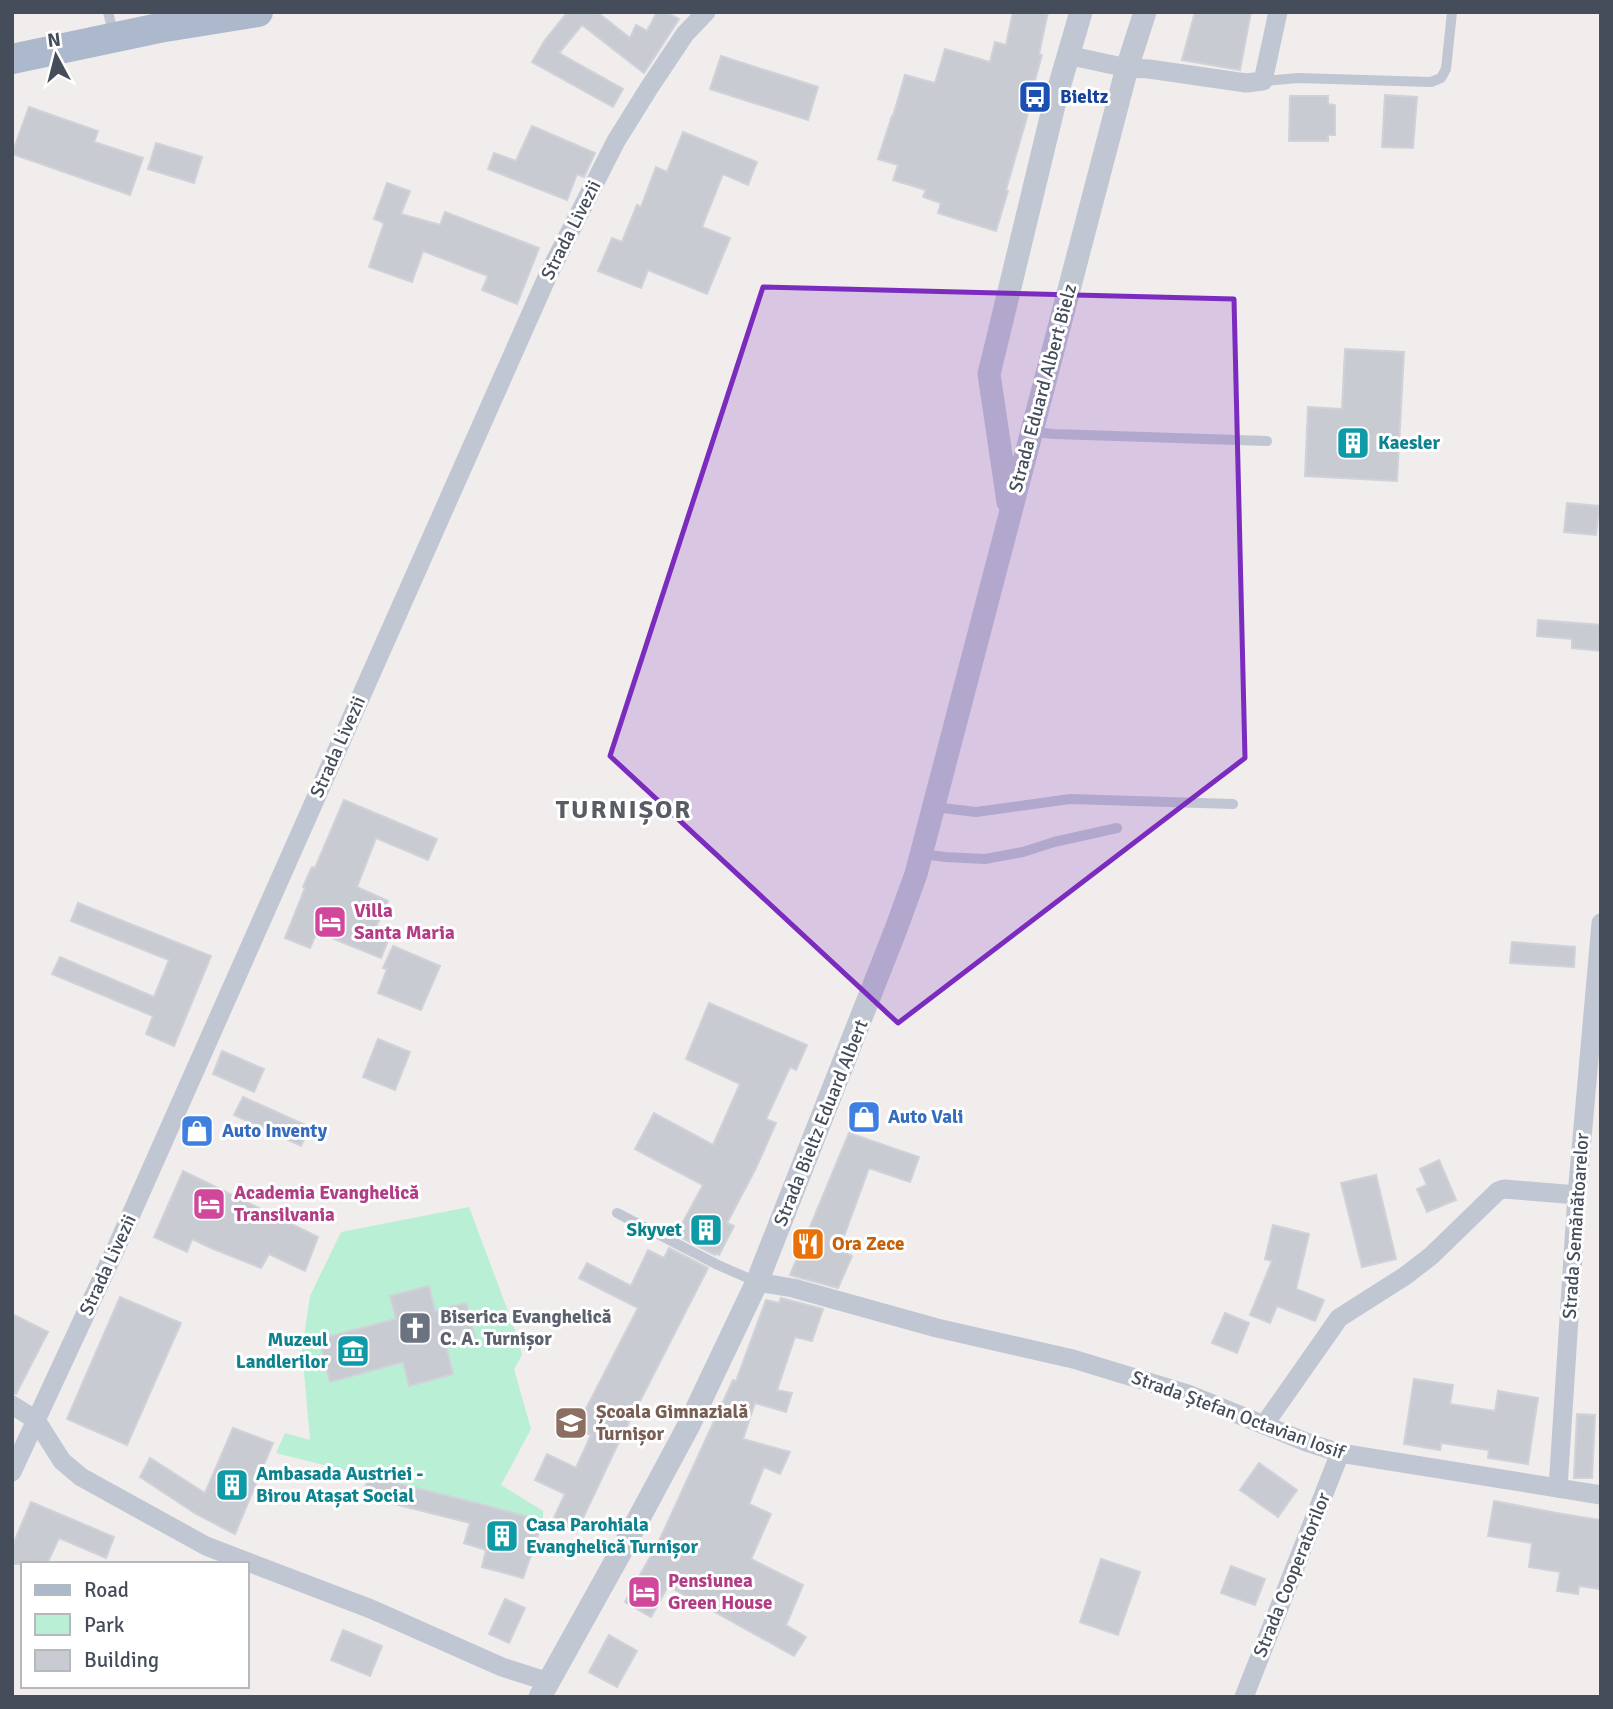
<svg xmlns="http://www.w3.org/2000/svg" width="1613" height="1709" font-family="Signika,sans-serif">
<rect width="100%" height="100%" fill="#f0edec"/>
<!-- green -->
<path fill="#b9efd5" d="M469 1207 518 1338 522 1355 514 1369 531 1429 501 1485 543 1511V1521L476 1503 276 1453 285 1433 310 1440 302 1350 310 1296 341 1232Z"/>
<!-- building -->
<g fill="#c9cbd3" stroke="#d0d2d9" stroke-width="2">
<path d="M565 12H597L630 38 636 25 647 31 657 12H666L679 19 644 73 582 25 559 53 623 89 613 107 532 62 545 40 567 13Z"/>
<path d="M1013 12H1048L1039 54 1042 55 1027 110H1029L1006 190 1008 191 996 231 938 213 941 203 923 197 926 190 893 180 898 165 878 159 892 116H893L905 75 935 83 945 49 990 62 995 42 1006 45Z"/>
<path d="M1195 12H1251L1240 70 1182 60Z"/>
<path d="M721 56 818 87 808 120 710 89Z"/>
<path d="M1385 95 1417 97 1413 148 1382 147Z"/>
<path d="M1290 96H1328V104L1335 105V135H1328V141H1289Z"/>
<path d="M29 107 98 131 94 142 143 158 130 195 12 154Z"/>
<path d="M532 126 595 153 584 177 577 174 567 200 488 169 494 153 516 161Z"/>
<path d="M683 132 757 162 748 185 723 174 702 227 730 238 707 294 648 270 641 288 598 271 612 238 622 242 637 205 641 207 656 167 667 172Z"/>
<path d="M156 143 202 157 194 183 148 169Z"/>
<path d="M387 183 410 191 401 214 440 225 445 212 539 248 517 304 482 290 488 276 423 251 412 282 369 267 384 223 374 219Z"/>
<path d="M1345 349 1404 352 1397 481 1305 476 1308 407 1342 409Z"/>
<path d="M1567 503 1599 506 1596 535 1564 532Z"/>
<path d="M1538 620 1601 625V651L1572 648V639L1537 636Z"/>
<path d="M344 800 437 839 428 860 376 838 357 887 388 901 376 927 391 933 381 958 317 932 310 948 285 938 305 888 303 887 312 867 315 868Z"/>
<path d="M78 903 211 956 174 1046 146 1034 153 1016 52 974 60 957 154 997 169 960 71 921Z"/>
<path d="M1512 942 1575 947 1574 967 1510 963Z"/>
<path d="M393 946 440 966 421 1010 378 993 387 969 383 968Z"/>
<path d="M709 1003 807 1045 796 1070 790 1067 766 1119 776 1123 756 1168 727 1223 734 1226 719 1255 716 1253 715 1255 676 1235 703 1185 635 1149 654 1113 713 1145 740 1084 686 1059Z"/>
<path d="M378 1039 410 1052 395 1090 363 1077Z"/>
<path d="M222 1051 264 1069 254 1092 213 1074Z"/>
<path d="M243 1097 310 1127 301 1146 234 1115Z"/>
<path d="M849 1133 919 1157 910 1182 869 1168 839 1250 852 1256 838 1288 790 1275Z"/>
<path d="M1439 1160 1456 1200 1427 1212 1417 1189 1427 1185 1420 1169Z"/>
<path d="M183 1171 318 1237 305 1271 269 1254 261 1268 211 1248 192 1239 187 1252 154 1237Z"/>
<path d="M1376 1175 1396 1259 1362 1267 1341 1183Z"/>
<path d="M1273 1225 1309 1234 1296 1289 1324 1300 1315 1321 1277 1306 1270 1323 1250 1315 1272 1261 1265 1259Z"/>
<path d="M669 1248 708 1268 616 1448 576 1533 552 1522 565 1494 535 1480 547 1454 576 1468 591 1435 576 1428 638 1308 579 1278 587 1263 631 1286 648 1250 664 1258Z"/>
<path d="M429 1286 435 1311 466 1303 475 1338 446 1346 453 1374 409 1386 403 1362 330 1382 319 1339 396 1319 390 1296Z"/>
<path d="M120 1297 181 1323 127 1445 67 1419Z"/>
<path d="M781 1298 823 1309 812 1341 795 1337 777 1390 792 1393 786 1412 755 1403 743 1439 790 1452 780 1474 764 1467 749 1504 771 1514 751 1559 803 1585 786 1625 806 1637 794 1656 668 1586 651 1617 625 1602 659 1541 733 1380 736 1381 766 1300 779 1303Z"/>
<path d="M1225 1313 1249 1323 1237 1353 1212 1343Z"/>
<path d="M12 1314 48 1332 16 1394 12 1393Z"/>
<path d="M1414 1379 1453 1385 1450 1404 1495 1411 1498 1391 1538 1398 1528 1464 1488 1458 1489 1450 1441 1443 1440 1450 1404 1444Z"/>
<path d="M1577 1414 1595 1415 1592 1478H1574Z"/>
<path d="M233 1428 273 1443 235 1534 196 1514 140 1477 150 1458 205 1493Z"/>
<path d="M1259 1463 1297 1490 1278 1517 1240 1490Z"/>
<path d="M368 1476 476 1503 543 1521 523 1578 482 1567 486 1550 464 1543 470 1523 363 1496Z"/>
<path d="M1494 1501 1562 1514 1601 1520V1589L1579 1586 1578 1594 1557 1591 1560 1572 1529 1567 1532 1543 1488 1536Z"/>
<path d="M31 1502 114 1537 106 1558 59 1538 47 1564H12V1547Z"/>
<path d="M1101 1559 1140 1572 1118 1635 1080 1622Z"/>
<path d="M1231 1566 1265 1579 1255 1605 1221 1593Z"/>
<path d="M505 1599 525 1608 509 1643 489 1634Z"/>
<path d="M343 1630 382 1646 370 1676 331 1660Z"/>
<path d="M609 1635 637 1651 617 1687 589 1672Z"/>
</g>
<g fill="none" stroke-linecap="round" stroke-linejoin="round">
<!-- service -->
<g stroke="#c0c7d2" stroke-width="10">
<path d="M108 12 114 36"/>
<path d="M1263 81 1298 78 1431 82 1441 78 1446 69 1452 12"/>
<path d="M1033 432 1054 434 1267 441"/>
<path d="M934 807 976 812 1070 799 1233 804"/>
<path d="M922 854 945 857 985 859 1023 852 1054 842 1117 828"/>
<path d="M617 1213 718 1265 757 1282"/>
</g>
<!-- minor -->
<g stroke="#c0c7d2" stroke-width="19">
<path d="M1067 55 1127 68 1149 69 1246 83 1263 81 1278 12"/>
<path d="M757 1282 793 1288 937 1328 1073 1359 1188 1394 1306 1442 1340 1453 1601 1495"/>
<path d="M12 1405 36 1420 62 1461 81 1477 206 1546 371 1609 502 1667 549 1682"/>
<path d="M1264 1425 1339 1318 1405 1276 1431 1256 1498 1191 1504 1189 1577 1195"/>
<path d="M12 1472 117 1246 548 275 616 141 649 88 685 34 706 12"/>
<path d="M1558 1488 1577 1195 1601 923"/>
<path d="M1244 1697 1340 1453"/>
</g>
<!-- tertiary -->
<g stroke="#c0c7d2" stroke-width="23">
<path d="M1008 502 989 374 1055 101 1081 12"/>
<path d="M540 1697 624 1546 689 1425 757 1282 896 929 916 874 1127 68 1145 12"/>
</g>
<!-- primary -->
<path stroke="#acb8cc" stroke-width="30" d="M12 59 159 28 258 12"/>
</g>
<!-- marked area -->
<path fill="#7b2cbf" fill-opacity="0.2" stroke="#7b2cbf" stroke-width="5" stroke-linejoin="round" d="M763 287 1234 299 1245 758 898 1023 610 756Z"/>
<!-- icons -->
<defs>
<symbol id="bus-square" viewBox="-11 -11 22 22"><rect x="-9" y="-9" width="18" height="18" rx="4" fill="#1a4fb4" stroke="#fff"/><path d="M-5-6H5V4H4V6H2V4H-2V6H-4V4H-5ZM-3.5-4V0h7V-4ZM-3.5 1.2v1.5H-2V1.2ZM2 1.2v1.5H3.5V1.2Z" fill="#fff"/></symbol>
<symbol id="building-square" viewBox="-11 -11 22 22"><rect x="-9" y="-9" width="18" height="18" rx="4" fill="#0f9aa8" stroke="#fff"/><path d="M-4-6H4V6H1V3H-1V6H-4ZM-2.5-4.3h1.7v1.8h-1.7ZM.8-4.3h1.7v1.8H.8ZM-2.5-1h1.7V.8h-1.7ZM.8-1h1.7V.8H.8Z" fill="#fff"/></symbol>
<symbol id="hotel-square" viewBox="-11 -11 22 22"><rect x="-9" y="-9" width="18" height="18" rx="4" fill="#d1479c" stroke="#fff"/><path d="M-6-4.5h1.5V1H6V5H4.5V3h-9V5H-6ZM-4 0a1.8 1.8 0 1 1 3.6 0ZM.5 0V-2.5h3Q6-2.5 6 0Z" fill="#fff"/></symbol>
<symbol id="shop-square" viewBox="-11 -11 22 22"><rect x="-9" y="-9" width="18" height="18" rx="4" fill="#3f7fe0" stroke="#fff"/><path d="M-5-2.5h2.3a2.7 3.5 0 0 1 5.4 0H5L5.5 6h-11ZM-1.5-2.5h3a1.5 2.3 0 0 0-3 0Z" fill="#fff"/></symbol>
<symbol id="restaurant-square" viewBox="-11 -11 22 22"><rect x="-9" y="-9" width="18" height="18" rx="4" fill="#e8710a" stroke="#fff"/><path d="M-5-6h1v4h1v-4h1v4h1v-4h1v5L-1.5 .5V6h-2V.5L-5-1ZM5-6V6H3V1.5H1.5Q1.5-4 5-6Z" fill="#fff"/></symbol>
<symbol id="church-square" viewBox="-11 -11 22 22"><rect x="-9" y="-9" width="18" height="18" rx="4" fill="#6b7280" stroke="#fff"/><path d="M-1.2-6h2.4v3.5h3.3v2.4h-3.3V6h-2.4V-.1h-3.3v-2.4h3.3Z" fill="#fff"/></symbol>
<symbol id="museum-square" viewBox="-11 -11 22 22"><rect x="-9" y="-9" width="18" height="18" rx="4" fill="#0f9aa8" stroke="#fff"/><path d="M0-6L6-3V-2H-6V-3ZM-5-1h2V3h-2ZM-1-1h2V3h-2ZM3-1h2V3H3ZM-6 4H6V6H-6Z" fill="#fff"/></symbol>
<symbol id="school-square" viewBox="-11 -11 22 22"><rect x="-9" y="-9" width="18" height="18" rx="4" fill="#8d6e63" stroke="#fff"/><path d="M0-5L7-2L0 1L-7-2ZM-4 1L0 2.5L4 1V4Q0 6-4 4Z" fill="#fff"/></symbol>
</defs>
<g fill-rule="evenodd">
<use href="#bus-square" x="1016" y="78" width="38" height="38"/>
<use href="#building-square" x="1334" y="424" width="38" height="38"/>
<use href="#hotel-square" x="311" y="903" width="38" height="38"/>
<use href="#shop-square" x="845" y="1098" width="38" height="38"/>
<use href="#shop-square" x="178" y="1112" width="38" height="38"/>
<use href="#hotel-square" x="190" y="1185" width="38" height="38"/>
<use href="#building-square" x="687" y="1211" width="38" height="38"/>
<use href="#restaurant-square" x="789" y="1225" width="38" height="38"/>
<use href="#church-square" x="396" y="1309" width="38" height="38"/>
<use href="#museum-square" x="334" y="1332" width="38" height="38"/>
<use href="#school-square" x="552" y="1404" width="38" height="38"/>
<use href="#building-square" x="213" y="1466" width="38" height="38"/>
<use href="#building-square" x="483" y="1517" width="38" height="38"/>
<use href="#hotel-square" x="625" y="1573" width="38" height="38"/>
</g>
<g text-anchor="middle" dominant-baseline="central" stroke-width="6" stroke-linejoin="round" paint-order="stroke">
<!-- transit labels -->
<g font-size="19" font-weight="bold" fill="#164399" stroke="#fff" text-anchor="start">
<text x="1060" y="97">Bieltz</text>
</g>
<!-- street labels -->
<g font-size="19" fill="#454d5a" stroke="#fff">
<text transform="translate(571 230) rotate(-63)">Strada Livezii</text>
<text transform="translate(1043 388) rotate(-75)">Strada Eduard Albert Bielz</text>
<text transform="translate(338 747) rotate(-66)">Strada Livezii</text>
<text transform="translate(821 1123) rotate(-68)">Strada Bieltz Eduard Albert</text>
<text transform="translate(1576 1226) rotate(-86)">Strada Semănătoarelor</text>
<text transform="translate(108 1265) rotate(-65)">Strada Livezii</text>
<text transform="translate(1238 1415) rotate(20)">Strada Ștefan Octavian Iosif</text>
<text transform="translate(1292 1575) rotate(-68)">Strada Cooperatorilor</text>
</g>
<!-- culture labels -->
<g font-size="19" font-weight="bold" fill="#0d838f" stroke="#fff" text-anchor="start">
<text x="1378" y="443">Kaesler</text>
<text x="682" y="1230" text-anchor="end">Skyvet</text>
<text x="328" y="1340" text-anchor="end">Muzeul<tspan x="328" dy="22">Landlerilor</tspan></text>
<text x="256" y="1474">Ambasada Austriei -<tspan x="256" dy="22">Birou Atașat Social</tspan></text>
<text x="526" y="1525">Casa Parohiala<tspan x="526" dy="22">Evanghelică Turnișor</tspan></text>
</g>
<!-- hotel labels -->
<g font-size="19" font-weight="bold" fill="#b23c85" stroke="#fff" text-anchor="start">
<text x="354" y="911">Villa<tspan x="354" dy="22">Santa Maria</tspan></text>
<text x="234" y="1193">Academia Evanghelică<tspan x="234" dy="22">Transilvania</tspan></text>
<text x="668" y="1581">Pensiunea<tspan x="668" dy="22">Green House</tspan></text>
</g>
<!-- shop labels -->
<g font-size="19" font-weight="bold" fill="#366cbe" stroke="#fff" text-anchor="start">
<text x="888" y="1117">Auto Vali</text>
<text x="222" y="1131">Auto Inventy</text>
</g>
<!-- food labels -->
<g font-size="19" font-weight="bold" fill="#c56008" stroke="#fff" text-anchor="start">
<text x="832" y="1244">Ora Zece</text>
</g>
<!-- worship labels -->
<g font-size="19" font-weight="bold" fill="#5b616d" stroke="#fff" text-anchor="start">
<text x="440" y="1317">Biserica Evanghelică<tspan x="440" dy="22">C. A. Turnișor</tspan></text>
</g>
<!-- education labels -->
<g font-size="19" font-weight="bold" fill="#785e54" stroke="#fff" text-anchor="start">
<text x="596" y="1412">Școala Gimnazială<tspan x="596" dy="22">Turnișor</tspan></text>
</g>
<!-- district labels -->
<g font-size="26" font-weight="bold" letter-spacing="2" fill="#595c62" stroke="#fff">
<text x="624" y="810">TURNIȘOR</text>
</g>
</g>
<!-- border -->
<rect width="1613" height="1709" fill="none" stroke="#454d5a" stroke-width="28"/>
<!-- legend -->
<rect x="21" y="1562" width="228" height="126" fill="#ffffff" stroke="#b5b8bd" stroke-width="2"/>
<rect x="35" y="1585" width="35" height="10" fill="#acb8cc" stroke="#b5b8bd" stroke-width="2"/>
<text x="84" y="1597" font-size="21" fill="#454d5a">Road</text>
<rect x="35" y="1614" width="35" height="21" fill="#b9efd5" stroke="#b5b8bd" stroke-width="2"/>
<text x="84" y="1632" font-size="21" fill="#454d5a">Park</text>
<rect x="35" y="1650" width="35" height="21" fill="#c9cbd3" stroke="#b5b8bd" stroke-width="2"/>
<text x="84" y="1667" font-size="21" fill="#454d5a">Building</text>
<!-- north arrow -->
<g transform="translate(56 56) rotate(353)" stroke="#ffffff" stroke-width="5" paint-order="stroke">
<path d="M0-5L12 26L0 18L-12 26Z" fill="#454d5a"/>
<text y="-10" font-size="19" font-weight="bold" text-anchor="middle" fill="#454d5a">N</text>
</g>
</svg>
